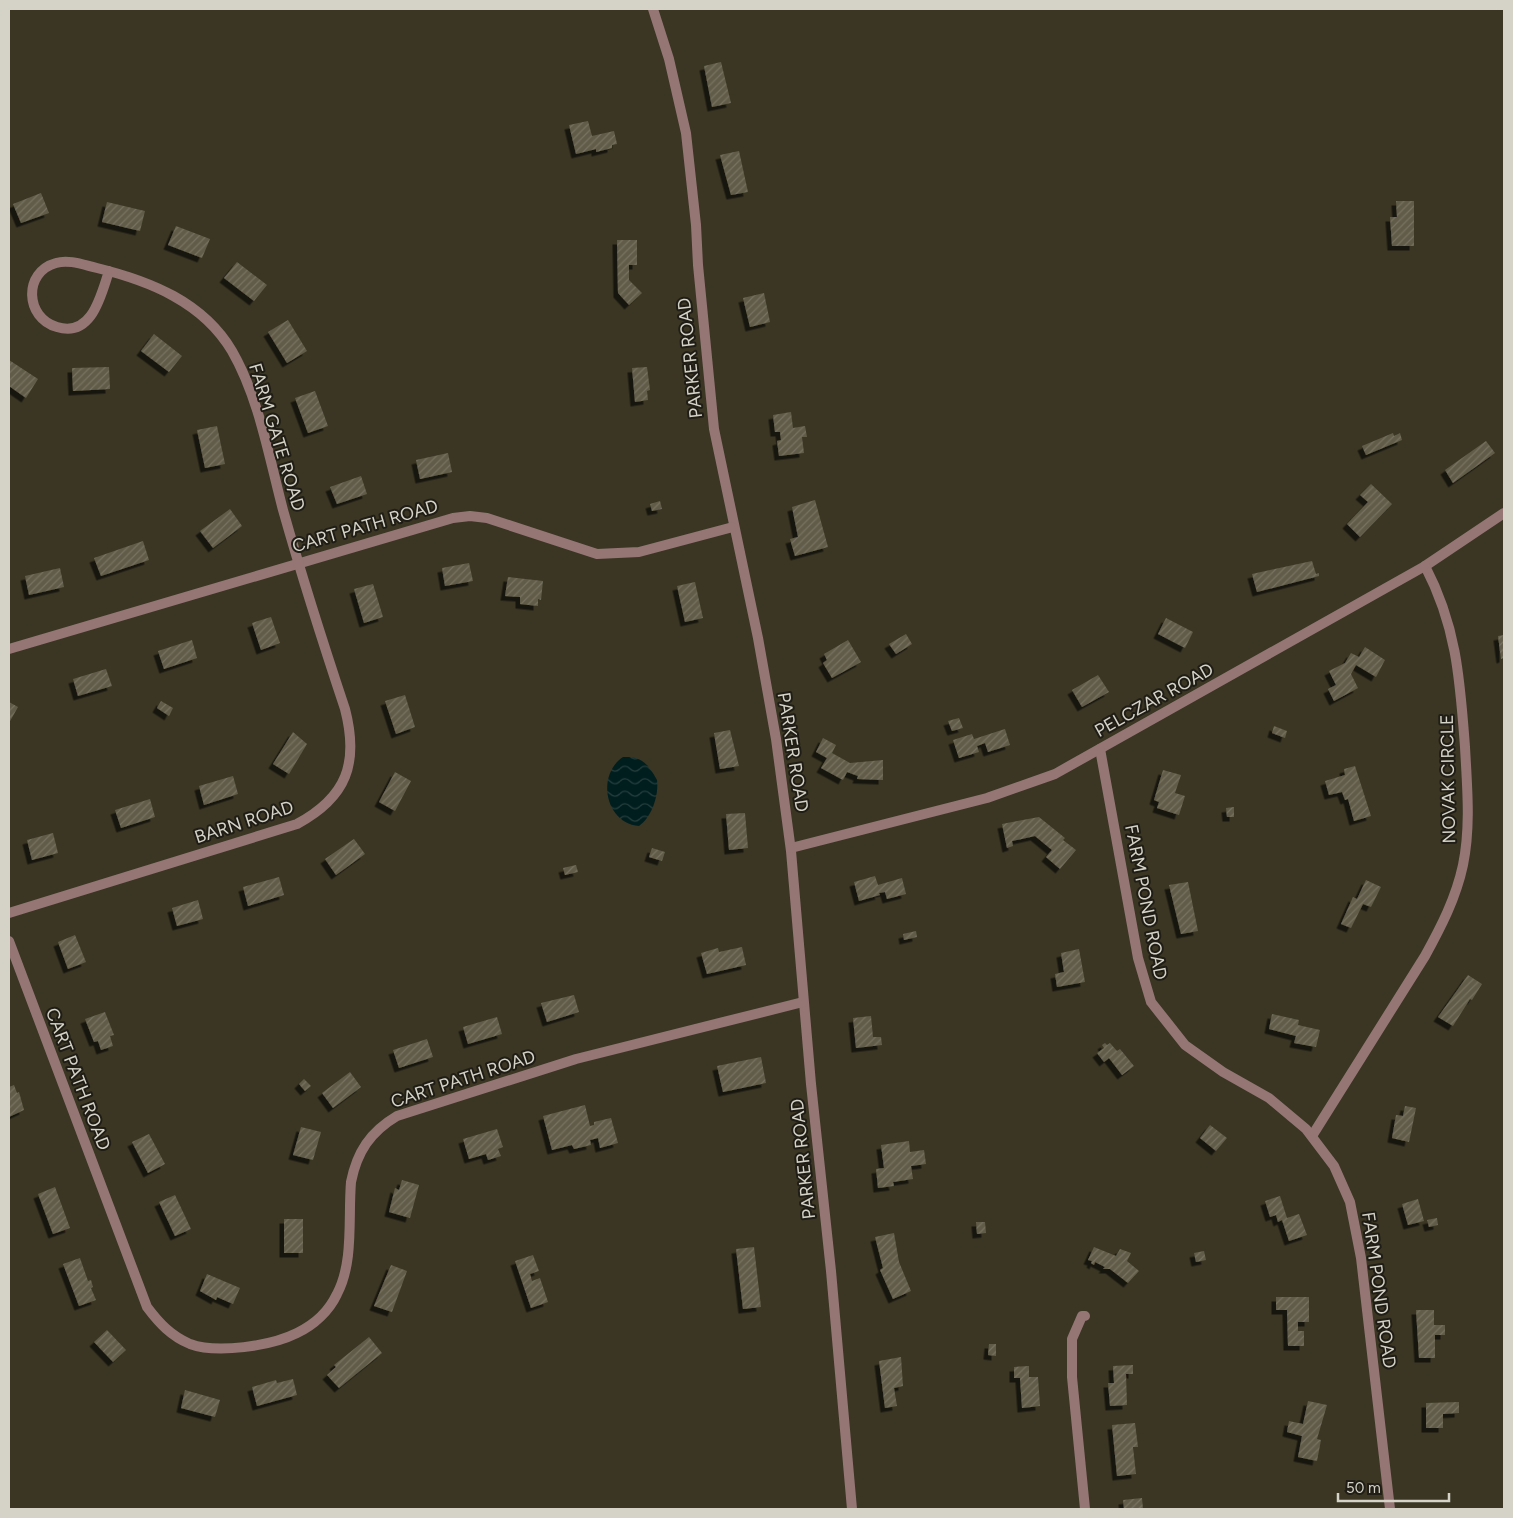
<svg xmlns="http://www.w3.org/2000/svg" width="1513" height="1518" font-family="Figtree,sans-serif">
<defs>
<pattern id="water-waves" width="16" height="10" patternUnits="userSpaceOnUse" patternTransform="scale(1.25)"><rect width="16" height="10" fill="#011e1f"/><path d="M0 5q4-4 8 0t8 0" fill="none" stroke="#253e3e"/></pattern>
<pattern id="building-hatch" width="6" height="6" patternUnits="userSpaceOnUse" patternTransform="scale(1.25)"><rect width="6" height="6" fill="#615c48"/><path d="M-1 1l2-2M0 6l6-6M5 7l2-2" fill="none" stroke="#777261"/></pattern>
<filter id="shadow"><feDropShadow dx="-4.5" dy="4.5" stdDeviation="0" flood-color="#0009"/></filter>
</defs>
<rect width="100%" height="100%" fill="#3a3623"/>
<!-- water -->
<path fill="url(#water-waves)" d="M623 757C642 756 648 764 657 780 659 795 652 817 639 826 605 823 596 775 623 757Z"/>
<!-- building -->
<g fill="url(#building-hatch)" filter="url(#shadow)">
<path d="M721 62 731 103 712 107 704 66Z"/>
<path d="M588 121 592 136 614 131 617 144 612 145V148L596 152V149L576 154 569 125Z"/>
<path d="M739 151 748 192 731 195 720 155Z"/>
<path d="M41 193 49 213 21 223 13 204Z"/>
<path d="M1396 201H1414V246H1392L1390 217H1397Z"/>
<path d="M107 202 145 211 140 231 102 222Z"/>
<path d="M176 226 210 239 202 258 168 245Z"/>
<path d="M617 240H637V265H629V280L642 293 629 305 618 293Z"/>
<path d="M237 262 267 285 254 301 224 278Z"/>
<path d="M764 293 770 322 750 327 743 298Z"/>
<path d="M288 320 307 351 287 363 268 332Z"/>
<path d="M154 334 182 356 169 372 141 351Z"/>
<path d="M9 360 38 379 26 398 9 386Z"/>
<path d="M109 367 110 389 73 391 72 368Z"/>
<path d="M647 367 650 390 647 391 648 400 635 402 632 368Z"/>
<path d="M315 391 328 426 308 433 295 398Z"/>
<path d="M791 412 793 428 805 426 807 437H802L804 453 779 456 777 441 781 440 780 432H775L773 415Z"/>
<path d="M217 426 225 464 205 468 197 430Z"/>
<path d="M1393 433 1394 436 1400 433 1402 440 1366 455 1362 446Z"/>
<path d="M1486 441 1495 453 1453 483 1445 470Z"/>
<path d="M448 453 452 472 420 479 416 460Z"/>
<path d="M361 476 367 494 337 504 330 487Z"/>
<path d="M1371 484 1392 504 1360 537 1347 524 1368 502 1360 495Z"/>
<path d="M815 500 828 547 795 556 790 539 798 537 792 507Z"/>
<path d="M660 501 662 509 652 511 650 504Z"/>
<path d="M230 509 242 526 213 548 200 531Z"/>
<path d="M143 541 149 560 101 576 94 558Z"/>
<path d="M1312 561 1316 574 1319 573V576L1257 592 1252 574Z"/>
<path d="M469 563 473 581 445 586 442 568Z"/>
<path d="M60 568 64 587 29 595 25 576Z"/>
<path d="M508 577 543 581 541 600 538 599V606L520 604V597L505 596Z"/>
<path d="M695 582 703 618 685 622 677 586Z"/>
<path d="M373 584 383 617 364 623 354 589Z"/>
<path d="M271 617 280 643 261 650 252 623Z"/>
<path d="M1166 618 1193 632 1185 648 1158 634Z"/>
<path d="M906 634 912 644 896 654 889 644Z"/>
<path d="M1504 635V658L1501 659 1498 636Z"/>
<path d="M192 640 197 658 164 669 158 651Z"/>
<path d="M848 640 861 662 832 678 823 663 827 660 824 654Z"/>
<path d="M1365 647 1385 660 1376 677 1356 665 1351 674 1358 688 1334 701 1328 689 1336 685 1329 671 1345 663 1351 653 1359 657Z"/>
<path d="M106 669 112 686 78 696 73 679Z"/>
<path d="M1098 675 1109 692 1082 707 1072 690Z"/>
<path d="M405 695 415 727 396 734 385 701Z"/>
<path d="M161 701 173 708 169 716 157 708Z"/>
<path d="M9 702 18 707 9 723Z"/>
<path d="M959 718 963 728 952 731 948 721Z"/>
<path d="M1274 726 1287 731 1285 738 1272 733Z"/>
<path d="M1005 729 1010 745 988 752 985 743 977 746 979 752 959 758 953 740 972 734 974 739Z"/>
<path d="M730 730 739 766 720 769 714 733Z"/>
<path d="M293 732 307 744 289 774 273 764Z"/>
<path d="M823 738 836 745 832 753 850 763 883 760V780L857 779 858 776 847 772 843 780 821 768 827 758 816 752Z"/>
<path d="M1355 766 1371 816 1354 821 1348 799 1345 800 1342 792 1329 795 1325 781 1345 775 1344 769Z"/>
<path d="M1163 770 1181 775 1175 793 1185 796 1179 815 1157 808 1159 802 1154 800Z"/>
<path d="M395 772 411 781 395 811 379 802Z"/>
<path d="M233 776 238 794 204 805 199 786Z"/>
<path d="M150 799 155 817 121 828 115 810Z"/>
<path d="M1234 807V817H1227L1226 808Z"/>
<path d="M745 813 748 848 729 850 726 814Z"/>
<path d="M1039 817 1065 838 1063 840 1076 850 1060 869 1046 857 1052 850 1035 836 1012 841 1013 846 1007 848 1002 824Z"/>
<path d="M53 833 58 853 32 860 27 840Z"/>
<path d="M354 839 365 854 336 875 325 859Z"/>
<path d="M652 848 665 852 662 861 649 857Z"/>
<path d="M576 865 578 872 565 875 563 868Z"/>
<path d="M875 876 878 885 902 878 906 894 887 899 885 892 879 893 880 895 859 901 854 882Z"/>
<path d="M279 877 284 895 248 906 243 887Z"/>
<path d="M1366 880 1381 887 1371 907 1363 904 1351 928 1341 924 1353 897 1357 899Z"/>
<path d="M1188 882 1198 931 1181 934 1169 885Z"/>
<path d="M198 900 203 919 177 926 172 908Z"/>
<path d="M916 931 917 937 904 940 903 934Z"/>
<path d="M75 935 86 962 68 969 58 942Z"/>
<path d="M742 947 746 965 707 974 701 953 718 948 719 952Z"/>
<path d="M1079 949 1085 982 1057 987 1055 974 1064 972 1061 953Z"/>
<path d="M1468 975 1482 984 1472 1000 1470 999 1453 1026 1438 1017Z"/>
<path d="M574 995 579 1012 547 1022 541 1003Z"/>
<path d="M105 1012 114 1035 110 1036 113 1046 101 1050 98 1041 94 1042 85 1019Z"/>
<path d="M1272 1014 1299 1020 1298 1025 1320 1030 1316 1047 1294 1043 1296 1036 1269 1029Z"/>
<path d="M871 1016 873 1037H881L882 1045 856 1048 853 1018Z"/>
<path d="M497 1017 502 1034 468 1044 463 1027Z"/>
<path d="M427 1039 433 1057 399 1068 393 1050Z"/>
<path d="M1105 1043 1107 1045 1110 1043 1117 1051 1120 1049 1134 1066 1122 1075 1109 1058 1104 1062 1097 1053 1104 1048 1102 1045Z"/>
<path d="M761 1057 766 1083 723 1092 717 1066Z"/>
<path d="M350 1072 361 1087 333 1108 322 1093Z"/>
<path d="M304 1079 311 1086 305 1091 299 1084Z"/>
<path d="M14 1085 17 1093 19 1092 24 1110 9 1117V1087Z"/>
<path d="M585 1105 590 1126 594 1125V1122L611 1118 618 1143 600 1148 598 1138 590 1140 591 1145 574 1149 572 1145 552 1150 543 1116Z"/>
<path d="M1405 1106 1416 1108 1409 1142 1392 1138 1396 1115 1403 1116Z"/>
<path d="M1210 1125 1227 1138 1216 1151 1200 1138Z"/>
<path d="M301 1127 321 1132 313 1160 293 1155Z"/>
<path d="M497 1129 503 1147 498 1149 501 1156 488 1160 486 1154 469 1159 463 1139Z"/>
<path d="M149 1134 165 1164 148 1173 132 1142Z"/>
<path d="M909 1141 910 1152 924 1150 926 1164 911 1166 913 1179 893 1182 894 1186 878 1188 876 1169 884 1168 881 1145Z"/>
<path d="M402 1180 419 1185 410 1218 389 1212 395 1188 399 1190Z"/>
<path d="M55 1187 70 1228 53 1234 38 1194Z"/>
<path d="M175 1195 191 1229 175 1236 159 1202Z"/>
<path d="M1280 1196 1287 1218 1299 1214 1307 1235 1289 1241 1282 1220 1278 1222 1276 1215 1270 1217 1265 1201Z"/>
<path d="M1418 1199 1424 1221 1408 1225 1402 1204Z"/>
<path d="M1437 1218 1438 1225 1429 1227 1427 1220Z"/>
<rect x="284" y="1219" width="19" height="34"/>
<path d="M976 1222H985L986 1233 977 1234Z"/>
<path d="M894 1233 899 1262 911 1291 893 1299 880 1270 883 1268 875 1237Z"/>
<path d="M754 1247 761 1307 743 1309 736 1249Z"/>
<path d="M1094 1247 1116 1256 1120 1249 1131 1253 1127 1261 1139 1271 1128 1283 1110 1269H1103L1105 1267 1095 1262 1094 1265 1091 1263 1092 1261 1088 1260Z"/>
<path d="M1204 1251 1206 1260 1196 1262 1194 1253Z"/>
<path d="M533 1255 539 1271 530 1274 532 1281 540 1278 548 1302 531 1308 515 1261Z"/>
<path d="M80 1258 88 1281 91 1280 93 1287 91 1288 96 1300 79 1306 63 1264Z"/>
<path d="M391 1265 407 1271 392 1312 374 1306Z"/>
<path d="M207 1274 240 1288 233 1304 217 1297 216 1300 200 1291Z"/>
<path d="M1276 1297H1309V1322H1298V1331H1304V1346H1288L1287 1310H1276Z"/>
<path d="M1416 1310H1434V1325H1445V1335H1435V1358H1419Z"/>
<path d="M107 1330 126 1350 113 1362 94 1342Z"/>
<path d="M369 1337 382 1353 339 1388 327 1375 336 1367 334 1365Z"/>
<path d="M989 1344H996V1356L988 1355Z"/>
<path d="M901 1357 903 1386 894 1388 897 1406 885 1408 879 1361Z"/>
<path d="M1133 1365V1374H1126L1127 1405 1110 1406 1108 1383H1114L1113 1366Z"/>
<path d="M1029 1366V1377H1038L1040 1406 1022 1408 1020 1378H1014V1367Z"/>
<path d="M293 1379 297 1395 257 1406 252 1387 276 1380 277 1383Z"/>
<path d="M185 1390 220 1400 215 1417 181 1408Z"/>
<path d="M1308 1401 1327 1405 1317 1439 1321 1440 1317 1461 1298 1457 1302 1436 1287 1432 1289 1421 1303 1424Z"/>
<path d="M1459 1402V1413L1443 1414V1428H1426V1403Z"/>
<path d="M1135 1423 1138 1447H1133L1136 1474 1117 1476 1112 1425Z"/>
<path d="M1142 1498 1143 1509H1124L1123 1500Z"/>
</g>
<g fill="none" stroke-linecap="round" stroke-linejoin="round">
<!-- street -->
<g stroke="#957675" stroke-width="10">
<path d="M653 9 669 59 686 133 696 225 698 265 714 429 758 638 776 739 791 851 811 1084 831 1271 852 1509"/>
<path d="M9 649 453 518 470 516 487 518 597 554 639 552 733 527"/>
<path d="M1100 749 1138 958 1151 1002 1185 1045 1223 1072 1269 1098 1306 1129 1334 1166 1350 1202 1361 1258 1390 1509"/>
<path d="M791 848 987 798 1055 774 1425 566 1504 513"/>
<path d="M9 913 297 824C347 797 359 763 345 709 323 643 302 577 283 510 269 457 259 398 232 351 203 302 150 281 97 268 84 265 69 259 56 263 23 272 25 318 57 327 92 338 101 295 109 271"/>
<path d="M9 941 147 1307C159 1323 171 1336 190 1344 217 1354 271 1346 297 1333 314 1325 329 1311 337 1294 354 1262 348 1218 351 1182 357 1152 370 1132 397 1116L576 1059 803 1002"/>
<path d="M1312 1136 1425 956C1441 927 1456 898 1463 865 1471 826 1467 786 1465 747 1460 681 1457 627 1425 566"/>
<path d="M1085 1509 1072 1377V1339L1082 1316H1085"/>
</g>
</g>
<g text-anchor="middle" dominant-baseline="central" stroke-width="4" stroke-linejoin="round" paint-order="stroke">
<!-- street labels -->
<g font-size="18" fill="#d5d3c7" stroke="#1f1d15">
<text transform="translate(690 358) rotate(-96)">PARKER ROAD</text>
<text transform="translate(277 437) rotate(73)">FARM GATE ROAD</text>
<text transform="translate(365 526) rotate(-16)">CART PATH ROAD</text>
<text transform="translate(1154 700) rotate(-29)">PELCZAR ROAD</text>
<text transform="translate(793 752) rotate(81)">PARKER ROAD</text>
<text transform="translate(1448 779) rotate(-91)">NOVAK CIRCLE</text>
<text transform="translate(244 822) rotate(-18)">BARN ROAD</text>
<text transform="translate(1146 902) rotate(79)">FARM POND ROAD</text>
<text transform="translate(78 1079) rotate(69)">CART PATH ROAD</text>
<text transform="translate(463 1079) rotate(-18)">CART PATH ROAD</text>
<text transform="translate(803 1159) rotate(-96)">PARKER ROAD</text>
<text transform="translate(1379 1290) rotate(82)">FARM POND ROAD</text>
</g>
</g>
<!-- border -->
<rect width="1513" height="1518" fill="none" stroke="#d5d3c7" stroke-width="20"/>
<!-- scale -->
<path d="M1338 1493v8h111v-8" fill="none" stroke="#d5d3c7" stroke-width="2.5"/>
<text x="1346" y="1493" font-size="15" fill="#d5d3c7" stroke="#1f1d15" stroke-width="4" paint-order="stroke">50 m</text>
</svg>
